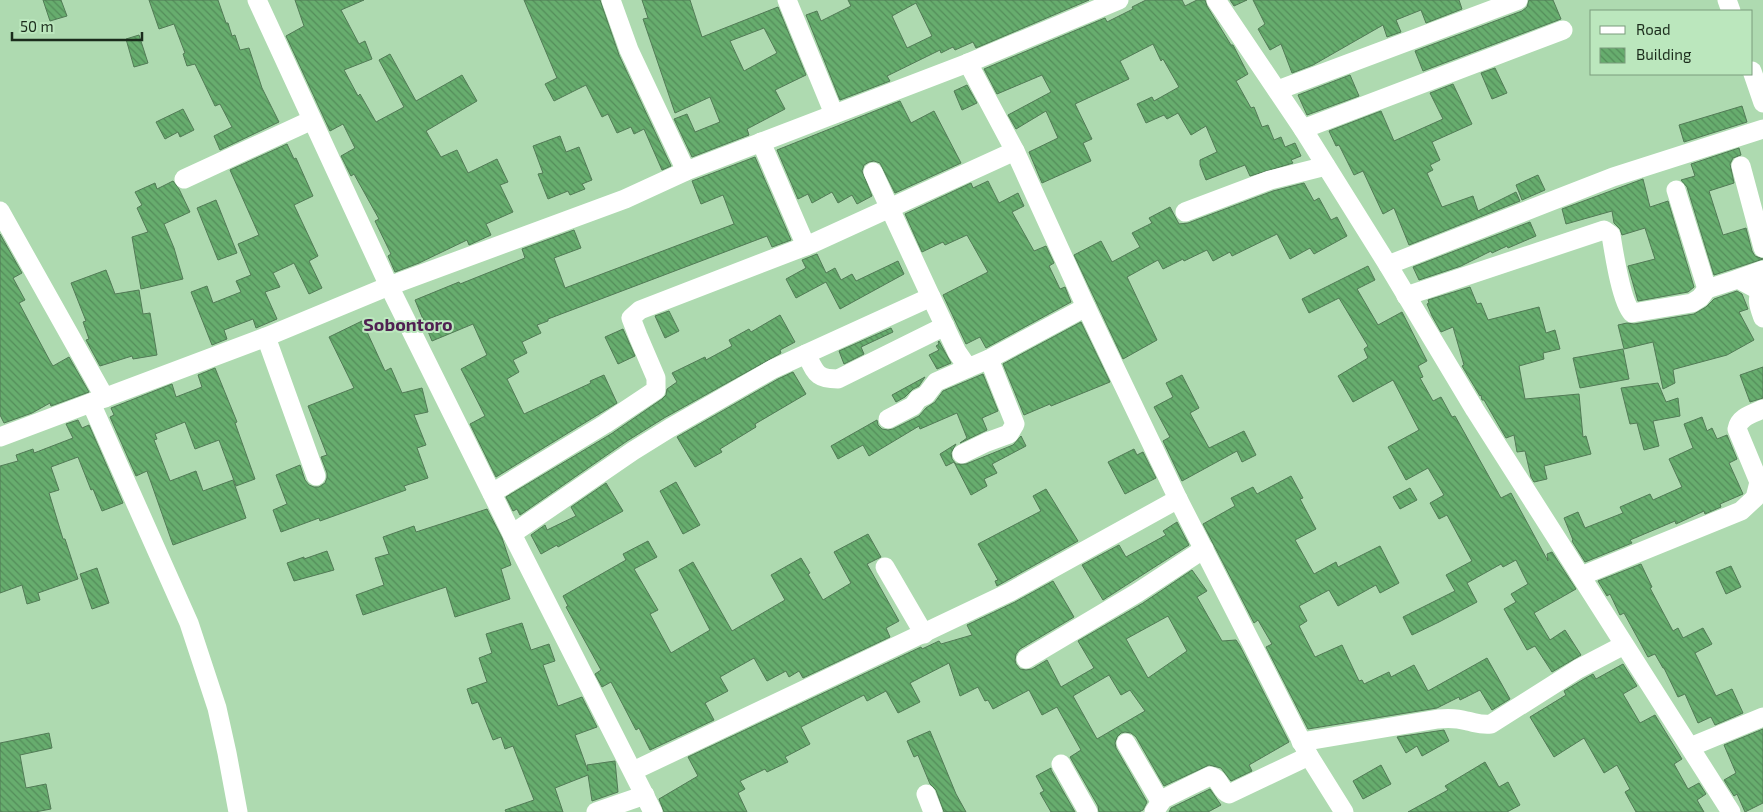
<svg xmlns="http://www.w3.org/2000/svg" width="1763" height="812" font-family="'Exo 2',sans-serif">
<defs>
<pattern id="building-back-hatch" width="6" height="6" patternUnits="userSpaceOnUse" patternTransform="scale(1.25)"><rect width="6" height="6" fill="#67ad6e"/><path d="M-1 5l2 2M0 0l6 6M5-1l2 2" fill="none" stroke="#548d5a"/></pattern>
</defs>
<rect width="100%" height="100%" fill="#aedab0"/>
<!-- building -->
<g fill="url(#building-back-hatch)" stroke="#527b56" fill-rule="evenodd">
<path d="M43 0H61L67 16 50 21Z"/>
<path d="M149 0H218L226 23H228L232 36 235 35 240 50 249 48 262 88 279 122 220 150 214 136 232 127 220 104 215 106 195 64 187 66 183 54 185 53 174 24 159 29Z"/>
<path d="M295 0H364L341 10 359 44 365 41 372 59 344 70 358 96 360 94 376 122 404 107 379 60 390 54 416 101 462 75 477 101 426 131 441 157 457 150 468 173 497 159 508 182 500 185 513 212 486 224 491 235 469 245 467 240 419 263 395 272 388 256 391 254 375 221 379 219 354 174 351 176 341 156 355 148 343 124 330 131 286 36 304 26Z"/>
<path d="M524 0H600L619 55 671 166 662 170 644 129 634 134 631 127 617 133 608 114 602 117 586 85 554 101 545 84 557 78Z"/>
<path d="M642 0H690L702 37 778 7 806 75 775 90 785 109 747 129 749 135 692 157 674 119 687 114 695 132 720 122 710 97 675 113 643 19 648 18ZM764 28 777 53 744 71 730 41Z"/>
<path d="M848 0H1089L976 48 973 42 955 50 953 47 941 53 940 50 887 76 890 81 840 100 806 15 817 11 821 21 851 6ZM916 3 932 36 907 48 892 16Z"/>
<path d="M1146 0H1182L1185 6 1197 0H1205L1207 6 1231 45H1233L1248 74 1236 81 1251 108 1254 107 1262 127 1268 125 1274 140 1281 137 1285 147 1295 143 1301 156 1291 160 1293 163 1250 176 1245 165 1206 180 1200 165V160L1217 152 1206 126 1191 135 1178 113 1167 119 1164 115 1146 123 1137 104 1152 97 1154 101 1179 87 1163 59 1161 61 1153 44 1120 61 1129 79 1075 104 1092 139 1083 143 1091 161 1042 183 1029 152 1058 138 1046 111 1016 129 1008 115 1051 92 1042 75 997 94 984 69 1105 18 1107 22 1133 9 1132 7Z"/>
<path d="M1230 0H1247L1234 6Z"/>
<path d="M1253 0H1459L1462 9 1426 23 1421 10 1396 20 1401 32 1387 37 1383 25 1313 65 1292 73 1281 44 1270 50 1258 29 1265 24Z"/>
<path d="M1529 0H1553L1561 19 1423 71 1415 51 1522 11 1527 7Z"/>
<path d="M139 35 148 63 134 67 126 39Z"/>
<path d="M1495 68 1507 93 1492 99 1481 73Z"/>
<path d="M1350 75 1359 96 1307 115 1298 95Z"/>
<path d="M1453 84 1472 124 1432 142 1440 160 1430 165 1433 170 1427 173 1442 207 1473 196 1478 211 1516 192 1520 201 1409 245 1394 208 1383 214 1363 171 1354 175 1339 145 1336 146 1329 131 1381 111 1394 141 1443 119 1430 93Z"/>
<path d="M967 85 977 103 962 110 954 91Z"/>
<path d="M900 101 911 123 934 111 961 163 895 193 880 163 874 161 869 162 864 165 862 171 872 196 857 204 852 195 838 203 832 192 812 203 808 194 798 199 777 150Z"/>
<path d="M1742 106 1747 122 1684 142 1679 125Z"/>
<path d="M183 109 194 130 180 137 178 132 165 139 156 122Z"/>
<path d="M560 136 566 152 579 147 592 180 582 184 585 189 570 195 568 191 548 199 538 174 543 173 533 146Z"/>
<path d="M287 144 294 159 296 158 313 196 294 205 318 256 309 261 322 288 309 294 294 263 273 273 280 287 265 292 277 319 256 328 253 319 224 330 227 339 212 345 191 292 207 286 213 303 241 292 236 281 251 275 238 244 259 235 230 170Z"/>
<path d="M1739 148 1741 155 1733 158 1730 164 1734 183 1709 191 1723 235 1746 228 1752 251 1755 256 1763 259 1714 275 1687 187 1681 180 1695 176 1691 164Z"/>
<path d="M755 157 791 240 772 247 767 236 548 319V321L537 325 541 333 522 342 527 353 513 360 519 372 507 379 524 414 591 383 590 381 604 375 617 403 496 477 470 424 485 416 461 369 487 355 473 324 432 341 415 300 459 282 460 284 525 258 522 249 574 230 581 248 554 258 565 288 734 224 723 195 701 204 692 181Z"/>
<path d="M1538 175 1545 190 1522 200 1516 185Z"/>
<path d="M1643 179 1650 207 1668 201 1694 287 1688 292 1638 301 1628 266 1655 259 1645 228 1622 235 1620 229 1614 223 1612 211 1566 224 1562 209Z"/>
<path d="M173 181 179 189 190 212 164 224 174 248 183 279 141 289 132 237 148 232 137 208 142 205 135 192 155 183 157 189Z"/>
<path d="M988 181 999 203 1018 193 1024 206 1012 212 1034 251 1046 246 1054 263 1049 266 1060 289 1065 287 1071 302 986 348 980 337 966 344 943 295 988 272 967 235 945 245 943 242 922 252 905 214 971 183 973 188Z"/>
<path d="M1304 183 1314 201 1319 198 1331 220 1337 217 1347 236 1314 254 1310 248 1290 259 1277 234 1232 256 1230 252 1213 261 1207 250 1184 261 1183 259 1163 269 1158 260 1127 277 1157 340 1123 359 1074 255 1101 241 1112 262 1140 247 1132 233 1152 223 1149 218 1170 207 1179 224 1188 223 1273 191Z"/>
<path d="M216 200 237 253 218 260 197 208Z"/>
<path d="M1530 222 1536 236 1508 248 1507 246 1492 253 1491 251 1461 266 1419 280 1413 267Z"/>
<path d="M0 234 22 273 13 278 25 300 19 303 51 363 53 366 69 357 89 392 51 406 50 403 32 413 4 423 0 415Z"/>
<path d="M817 254 826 273 835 268 841 280 852 274 856 281 898 261 904 274 840 309 826 282 796 298 786 279 806 268 802 260Z"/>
<path d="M1368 266 1375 280 1357 289 1378 325 1402 312 1427 361 1418 366 1423 377 1420 378 1433 401 1441 397 1452 417 1455 416 1501 498 1511 493 1548 561 1547 554 1552 552 1576 589 1534 613 1550 640 1565 630 1581 655 1552 672 1535 646 1527 650 1504 609 1516 602 1511 594 1528 584 1516 560 1503 567 1501 564 1467 583 1477 602 1439 622 1412 635 1403 617 1455 591 1446 575 1472 561 1447 515 1439 519 1430 503 1444 495 1428 468 1406 480 1388 447 1419 430 1393 380 1353 402 1338 376 1368 358 1364 349 1368 346 1339 298 1309 313 1302 299Z"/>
<path d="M106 270 115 294 139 290 143 314 150 313 157 355 133 359 132 356 100 366 86 340 89 339 83 322 86 321 71 283Z"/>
<path d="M1470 287 1477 304 1481 303 1488 320 1539 307 1546 333 1555 330 1560 349 1543 353 1544 359 1519 366 1525 399 1579 394 1583 437 1586 436 1591 454 1544 466 1547 479 1534 482 1531 477 1525 451 1517 452 1514 435 1506 438 1484 400H1482L1481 395 1480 396 1462 366 1464 365 1453 327 1441 332 1432 316 1427 304 1429 303 1428 300Z"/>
<path d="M1737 291 1742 294 1748 309 1739 312 1754 340 1727 355 1675 369 1673 370 1675 383 1663 389 1653 342 1624 349 1618 325 1627 323 1634 324 1694 314 1706 307 1714 299Z"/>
<path d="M669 311 679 331 665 338 655 316Z"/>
<path d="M780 315 795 342 780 350 781 353 664 418 627 441 520 515 517 509 513 511 506 497 611 434 662 399 666 395 667 389 677 382 672 373 705 357 706 360 732 346 729 340 749 329 751 332Z"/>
<path d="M362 321 385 371 391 368 402 393 422 388 428 412 414 415 426 445 417 448 428 478 404 486 406 490 320 521 319 518 281 532 273 510 287 504 276 475 300 465 305 480 309 485 314 487H319L325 483 327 478V473L321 457 327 455 308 406 354 388 329 337Z"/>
<path d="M1081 322 1110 382 1051 406 1050 404 1024 415 1003 364Z"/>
<path d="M891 328 893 332 861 347 864 354 844 364 839 351Z"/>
<path d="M623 329 635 356 618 364 605 337Z"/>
<path d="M939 341 951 363 937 369 929 355 939 350 936 346 939 344 938 342Z"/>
<path d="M1623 349 1629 379 1580 388 1573 358Z"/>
<path d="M1763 367V398L1750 402 1740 375Z"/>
<path d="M215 368 237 422 235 423 255 479 236 486 219 440 195 449 185 422 155 434 157 439 154 440 170 481 196 471 203 491 233 480 246 518 173 545 147 471 136 476 110 417 114 415 111 408 172 384 176 397 202 387 198 375Z"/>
<path d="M793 372 806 394 755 424 756 427 720 449 722 452 695 467 677 437 778 379Z"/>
<path d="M983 374 998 411 982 418 987 430 960 443 967 438 957 413 920 429 919 426 869 456 863 445 838 459 831 446 877 420 878 425 882 429 888 430 893 429 919 416 926 408 935 402 943 391Z"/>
<path d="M1182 375 1199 408 1190 413 1209 448 1244 431 1256 455 1242 462 1237 451 1182 481 1163 441 1170 437 1154 407 1173 397 1166 383Z"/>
<path d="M925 377 919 386 913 389 905 397 896 402 892 395Z"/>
<path d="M1658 383 1666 402 1678 398 1680 416 1653 421 1659 446 1644 450 1637 423 1630 424 1621 388Z"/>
<path d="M1702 417 1707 431 1712 428 1717 439 1727 435 1737 459 1729 463 1743 494 1720 504 1721 507 1705 514 1704 511 1676 524 1675 521 1630 540 1632 543 1585 562 1572 541 1573 540 1564 518 1578 512 1585 528 1623 513 1620 507 1650 494 1653 500 1682 487 1669 459 1693 448 1684 424Z"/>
<path d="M78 420 82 428 89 425 123 503 102 511 93 489 91 490 78 457 51 467 59 490 49 493 63 539H65L78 579 38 593 40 600 27 604 22 585 0 593V466L18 461 16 455 33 449 34 453 73 438 66 424Z"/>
<path d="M1021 436 1026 446 992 464 997 473 984 479 987 486 971 495 954 462 946 466 940 454 956 444 951 453 952 459 956 464H966L1013 445Z"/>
<path d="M1134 449 1137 455 1143 452 1156 478 1125 494 1108 462Z"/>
<path d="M1291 476 1303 498 1300 499 1316 529 1295 540 1314 574 1336 562 1338 567 1380 546 1399 583 1380 593 1376 585 1338 606 1329 590 1299 606 1307 621 1299 626 1315 657 1342 645 1359 681 1362 680 1364 684 1389 672 1391 677 1414 665 1428 691 1487 658 1510 699 1492 710 1480 690 1460 700 1459 697 1437 708 1308 729 1266 647 1272 644 1258 620 1254 623 1203 524 1235 506 1231 498 1253 487 1257 494Z"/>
<path d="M676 482 700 525 683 534 660 491Z"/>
<path d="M606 483 623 511 558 547 557 545 541 554 531 535 545 525 547 530 576 516 571 507Z"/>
<path d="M1410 488 1417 500 1400 509 1393 497Z"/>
<path d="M1046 489 1078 541 997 586 995 581 998 580 978 544 1041 511 1033 496Z"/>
<path d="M487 509 502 538 511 565 501 569 510 599 455 617 446 587 363 615 356 595 384 585 375 558 389 554 383 537 414 526 416 532Z"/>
<path d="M1177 522 1189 545 1103 600 1082 565 1119 545 1126 557 1166 535 1163 531Z"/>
<path d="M868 534 881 557 867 564 899 621 886 628 890 637 803 678 799 671 789 677 786 671 767 681 754 658 720 677 728 691 705 703 714 720 650 750 639 728 636 730 611 682 602 687 595 674 601 670 566 607 568 606 563 596 626 560 623 554 648 541 657 557 634 569 658 610 650 614 671 653 710 630 679 570 693 562 732 631 785 600 771 575 801 558 810 573 808 574 823 600 851 583 834 552Z"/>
<path d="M327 551 334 570 294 581 287 563 304 557V559Z"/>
<path d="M1641 564 1652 587 1650 588 1673 631 1678 628 1683 638 1703 628 1712 644 1695 653 1716 696 1732 689 1743 713 1715 725 1711 717 1698 723 1685 694 1678 697 1664 668H1663L1655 654 1648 657 1624 613 1620 615 1610 594 1607 596 1598 581Z"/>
<path d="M1731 566 1741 587 1726 594 1716 572Z"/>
<path d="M97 568 109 603 92 609 80 574Z"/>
<path d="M1192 570 1207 591 1197 597 1222 641 1236 640 1240 646 1289 742 1249 765 1252 771 1231 781 1221 768 1209 765 1164 786 1136 737 1131 733 1125 732 1121 733 1117 737 1115 743 1116 748 1147 802 1143 810 1139 812H1099L1098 806 1070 757 1081 750 1057 707 1042 715 1029 690 993 709 988 700 985 701 978 687 960 696 949 663 910 683 920 702 898 713 886 691 867 701 864 695 801 727 810 744 785 757 788 762 767 772 765 769 740 781 745 789 738 793 747 812H664L659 799 698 776 688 757 921 647 922 649 939 641 941 644 972 635 967 625 1015 602 1053 581 1074 617 1020 649 1016 654 1015 660 1016 664 1020 669 1026 670 1032 669 1047 660 1061 687 1094 668 1078 641 1143 603ZM1168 616 1187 651 1148 678 1126 639ZM1109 675 1121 695 1130 690 1145 711 1097 739 1073 696Z"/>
<path d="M522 623 531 650 549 644 555 661 543 665 558 706 582 697 597 727 575 735 588 771 587 765 615 761 618 792 592 801 588 775 555 788 563 812H506L505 810 534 800 513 746 505 749 501 737 493 740 478 702 472 704 467 689 487 682 479 658 492 653 486 634Z"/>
<path d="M1623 664 1637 686 1623 694 1640 723 1655 715 1682 759 1674 764 1688 789 1699 783 1706 794 1697 800 1704 812H1636L1625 792 1630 789 1617 765 1604 773 1584 738 1554 757 1530 717 1566 695 1564 691 1584 679 1593 674 1596 679Z"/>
<path d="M1763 729V803L1745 812 1737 794 1734 796 1724 780 1736 773 1724 745Z"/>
<path d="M1444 730 1449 741 1422 756 1417 746 1406 753 1397 737Z"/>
<path d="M930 731 956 794 966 812H944L936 790 930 784 918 755 914 757 907 741Z"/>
<path d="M49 733 52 748 20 755 26 788 46 784 51 809 35 812H0V743Z"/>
<path d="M1485 762 1499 787 1508 782 1520 805 1507 812H1408L1448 790 1445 786Z"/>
<path d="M1381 765 1391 784 1363 799 1353 781Z"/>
<path d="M1051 768V770L1075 812H1051L1040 793 1044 791 1036 776Z"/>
<path d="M1210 789 1221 805 1208 812H1169L1171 808Z"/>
</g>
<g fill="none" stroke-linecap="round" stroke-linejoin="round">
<!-- minor -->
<g stroke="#fff" stroke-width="19">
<path d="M257 0 389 286 512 534 653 812"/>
<path d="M611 0 629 50 686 171"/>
<path d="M787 0 834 114"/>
<path d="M1216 0 1303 129 1388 265 1475 410 1731 812"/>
<path d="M1727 0 1731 11"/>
<path d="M968 63 1015 151 1086 307 1178 499 1309 756 1344 812"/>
<path d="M1752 71 1763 103"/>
<path d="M1278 90 1518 0"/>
<path d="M1303 129 1563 30"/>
<path d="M761 142 806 246"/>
<path d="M1741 166 1763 248"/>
<path d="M873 172 931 297 957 352 968 368 989 359 1086 307"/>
<path d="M184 179 312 120"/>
<path d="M1676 190 1707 289"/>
<path d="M0 211 105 398"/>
<path d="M1185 212 1270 180 1326 166"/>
<path d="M1388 265 1613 177 1763 129"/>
<path d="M1738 279 1763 270"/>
<path d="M1763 287C1755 298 1759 307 1763 318"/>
<path d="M1406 296 1604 230 1611 235C1614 253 1621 301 1632 313L1692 303 1700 298 1707 289 1738 279 1760 291"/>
<path d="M266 337 316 476"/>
<path d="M806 354C816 373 816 379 838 379L945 326"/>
<path d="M91 403 189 623 217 708 227 753 238 812"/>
<path d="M888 419 913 406 918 399 926 395 936 382 968 368"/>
<path d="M0 437 266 337 389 286 625 199 686 171 968 63 1119 0"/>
<path d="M962 454 987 442 1009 434 1015 424 989 359"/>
<path d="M492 493 605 424 656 390V378L638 336 631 318 640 310 811 244 1015 151"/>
<path d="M512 534 633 451 670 428 773 369 931 297"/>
<path d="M885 567 924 634"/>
<path d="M1581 576 1741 511 1755 498 1759 482 1737 429C1739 417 1752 414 1763 409"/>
<path d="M1026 659 1137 593 1204 549"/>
<path d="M1301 742 1438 719C1448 718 1457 718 1467 721 1477 723 1481 725 1491 724L1578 669 1624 645"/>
<path d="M1126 743 1160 801"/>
<path d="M1690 747 1763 717"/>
<path d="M1061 764 1088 812"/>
<path d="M633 771 1010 592 1178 499"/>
<path d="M926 794 933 812"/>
<path d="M596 812 645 795"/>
<path d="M1154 812 1163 799 1210 776C1222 779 1219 790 1229 794L1309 756"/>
</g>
</g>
<g text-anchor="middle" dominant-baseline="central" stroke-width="4" stroke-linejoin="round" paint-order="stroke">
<!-- quarter labels -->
<g font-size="18" font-weight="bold" fill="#502152" stroke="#bbe7bd">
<text x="408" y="324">Sobontoro</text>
</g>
</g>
<!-- legend -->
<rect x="1590" y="10" width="162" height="65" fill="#bbe7bd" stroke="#7b9c7d"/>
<rect x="1600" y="26" width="25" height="8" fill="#ffffff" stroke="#7b9c7d"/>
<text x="1636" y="35" font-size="15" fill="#1b2c1c">Road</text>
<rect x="1600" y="48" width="25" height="15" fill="url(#building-back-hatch)" stroke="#7b9c7d"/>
<text x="1636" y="60" font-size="15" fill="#1b2c1c">Building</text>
<!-- scale -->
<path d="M12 32v8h130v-8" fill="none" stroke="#1b2c1c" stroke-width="2.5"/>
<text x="20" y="32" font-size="15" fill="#1b2c1c" stroke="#bbe7bd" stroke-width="4" paint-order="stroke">50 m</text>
</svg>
